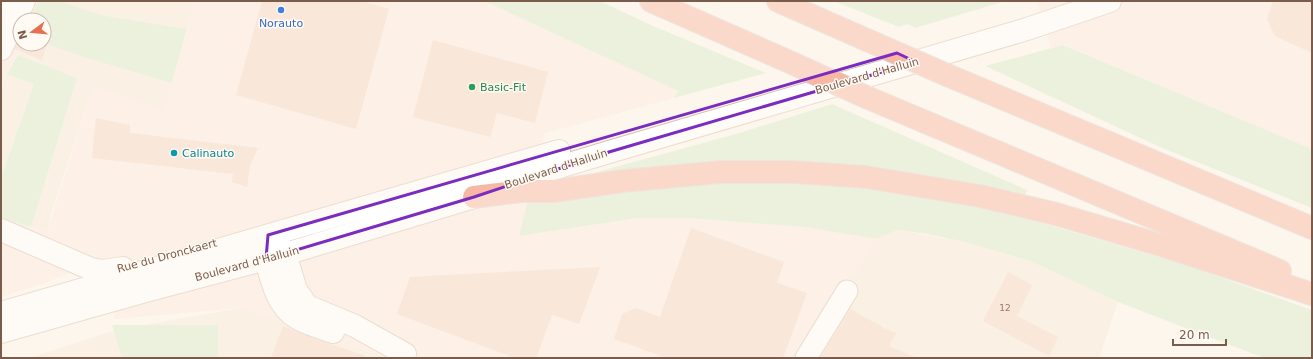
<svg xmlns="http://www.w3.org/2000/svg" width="1313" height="359" font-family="'DejaVu Sans',sans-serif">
<rect width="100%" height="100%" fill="#fdf6ec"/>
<!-- residential -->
<g fill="#f5e8da">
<path d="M59 1H196L187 29 101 15Z"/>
<path d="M44 43 83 57 172 83 164 112 93 85 51 214 47 232 31 227 77 78 18 55 22 44Z"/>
<path d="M7 74 34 84 1 178V86Z"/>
<path d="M897 230 965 242 1030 261 1118 302 1099 358H799L876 239Z"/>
<path d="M241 308 385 358H29L116 330Z"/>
</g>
<!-- commercial -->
<g fill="#fde8e0">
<path d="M1 1H38L31 20H20V44H22L18 55 1 86Z"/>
<path d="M196 1H484L678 91 674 98 545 133 519 236 638 218H687L805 227 876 239 799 358H385L241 308 115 319 105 258 45 283 1 297V218L47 232 93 85 164 111Z"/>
<path d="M1037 1H1312V149L1064 45 1051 48Z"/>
</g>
<!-- green -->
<g fill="#d8ecc9">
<path d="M38 1H59L101 15 187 29 172 83 83 57 44 43V20H31Z"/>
<path d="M484 1H600L653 26 766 73 674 98 678 91Z"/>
<path d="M833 1H1006L915 28 908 24 899 27Z"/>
<path d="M1063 45 1312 149V208L1162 148 985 66Z"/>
<path d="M18 55 77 78 31 227 1 218V178L34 84 7 74Z"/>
<path d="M832 104 1027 190 1018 216 1186 265 1312 310V358H1264L1118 302 1030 261 965 242 927 234 897 230 876 239 804 227 687 218H638L519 236 527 203 585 199 597 172 736 134Z"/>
<path d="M112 325H218V358H122Z"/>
</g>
<!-- building -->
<g fill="#f3d5c3">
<path d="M262 1H361L389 9 356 129 236 95Z"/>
<path d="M1273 1H1312V53L1275 36 1267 19Z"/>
<path d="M433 40 548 72 535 123 497 113 490 137 413 117Z"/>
<path d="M17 44H47L42 60 15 49Z"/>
<path d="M96 118 130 125V133L258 148 250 166 247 187 232 182 233 174 92 158Z"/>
<path d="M691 228 784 262 777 283 807 293 783 358H667L614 339 622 314 636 308 660 317Z"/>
<path d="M600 267 579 324 552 315 536 358H515L397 314 410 277Z"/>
<path d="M1008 272 1032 285 1017 316 1058 337 1049 356 983 321Z"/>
<path d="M850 309 884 328 896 333 889 346 917 358H820Z"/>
<path d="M283 326 315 339 366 356V358H271Z"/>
</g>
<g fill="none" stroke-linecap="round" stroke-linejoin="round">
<defs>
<path id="minor" d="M806 358 847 291"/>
<g id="tertiary">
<path d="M1 10 5 1"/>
<path d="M1 49 24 1"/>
</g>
<g id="secondary">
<path d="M1 230 91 269 103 271 123 268"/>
<path d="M278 242 285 254 296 290 307 306 355 326 405 354"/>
<path d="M265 244C263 254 267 264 270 274 282 316 294 319 333 332"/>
<path d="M1 313 559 151"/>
<path d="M1 332 142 292 285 254 474 197 536 174 609 152 1027 29 1110 1"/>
</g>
<g id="motorway">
<path d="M651 1 792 63"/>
<path d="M778 1 867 40"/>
<path d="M947 75 1312 228"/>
<path d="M866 97 1280 271"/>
<path d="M474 197 522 191H554L623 181 721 172H793L866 177 980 196 1056 214 1164 246 1312 294"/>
</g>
</defs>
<!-- minor casing -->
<use href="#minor" stroke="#d1beb0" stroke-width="23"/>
<!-- tertiary casing -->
<use href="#tertiary" stroke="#d1beb0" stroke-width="24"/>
<!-- secondary casing -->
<use href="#secondary" stroke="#d6c0b0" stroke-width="24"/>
<!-- motorway casing -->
<use href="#motorway" stroke="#dad1cd" stroke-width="24"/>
<!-- minor -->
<use href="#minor" stroke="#fff" stroke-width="21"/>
<!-- tertiary -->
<use href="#tertiary" stroke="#fff" stroke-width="22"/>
<!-- secondary -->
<use href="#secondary" stroke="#fff" stroke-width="22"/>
<!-- motorway -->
<use href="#motorway" stroke="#f7b7a3" stroke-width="22"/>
<defs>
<g id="motorway-bridge">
<path d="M867 40 947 75"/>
<path d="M792 63 866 97"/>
</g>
</defs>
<!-- motorway-bridge casing -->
<use href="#motorway-bridge" stroke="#dad1cd" stroke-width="24" stroke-linecap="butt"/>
<!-- motorway-bridge -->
<use href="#motorway-bridge" stroke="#f7b7a3" stroke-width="22"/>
</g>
<!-- marked area -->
<path d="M0 0H1313V359H0ZM897 53 916 62 609 152 474 197 266 259 268 235Z" fill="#fdf6ec" fill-opacity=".55" fill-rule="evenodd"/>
<path fill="none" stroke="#7b2cbf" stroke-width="3" stroke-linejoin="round" d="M897 53 916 62 609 152 474 197 266 259 268 235Z"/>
<!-- markers -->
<circle fill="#3f7fe0" stroke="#fffaf3" stroke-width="1.5" cx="281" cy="10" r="4"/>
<circle fill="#2e9e5b" stroke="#fffaf3" stroke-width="1.5" cx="472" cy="87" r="4"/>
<circle fill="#0f9aa8" stroke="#fffaf3" stroke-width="1.5" cx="174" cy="153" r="4"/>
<g text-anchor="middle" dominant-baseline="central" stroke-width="3" stroke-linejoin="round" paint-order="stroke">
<!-- number labels -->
<g font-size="9" fill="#987a6a">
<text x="1005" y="308">12</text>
</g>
<!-- shop labels -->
<g font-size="11" fill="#366cbe" stroke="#fffaf3">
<text x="281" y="23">Norauto</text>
</g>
<!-- street labels -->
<g font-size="11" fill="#7a5c4d" stroke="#fffaf3">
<text transform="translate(867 76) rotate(-16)">Boulevard d'Halluin</text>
<text transform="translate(556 169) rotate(-18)">Boulevard d'Halluin</text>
<text transform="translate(167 256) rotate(-15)">Rue du Dronckaert</text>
<text transform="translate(247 264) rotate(-15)">Boulevard d'Halluin</text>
</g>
<!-- leisure labels -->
<g font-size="11" fill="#27864d" stroke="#fffaf3" text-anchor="start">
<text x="480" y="87">Basic-Fit</text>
</g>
<!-- culture labels -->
<g font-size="11" fill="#0d838f" stroke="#fffaf3" text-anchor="start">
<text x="182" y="153">Calinauto</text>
</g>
</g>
<!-- border -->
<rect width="1313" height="359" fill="none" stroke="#7a5c4d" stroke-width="4"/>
<!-- north arrow -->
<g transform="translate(32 32) rotate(254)"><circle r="19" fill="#fffaf3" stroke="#cabbb1"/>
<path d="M0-3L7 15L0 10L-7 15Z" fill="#e76f51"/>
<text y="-6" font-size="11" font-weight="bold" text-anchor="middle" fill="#7a5c4d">N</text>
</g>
<!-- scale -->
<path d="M1173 339v6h53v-6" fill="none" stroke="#7a5c4d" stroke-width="2"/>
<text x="1179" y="339" font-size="12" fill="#7a5c4d" stroke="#fffaf3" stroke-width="3" paint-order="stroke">20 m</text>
</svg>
